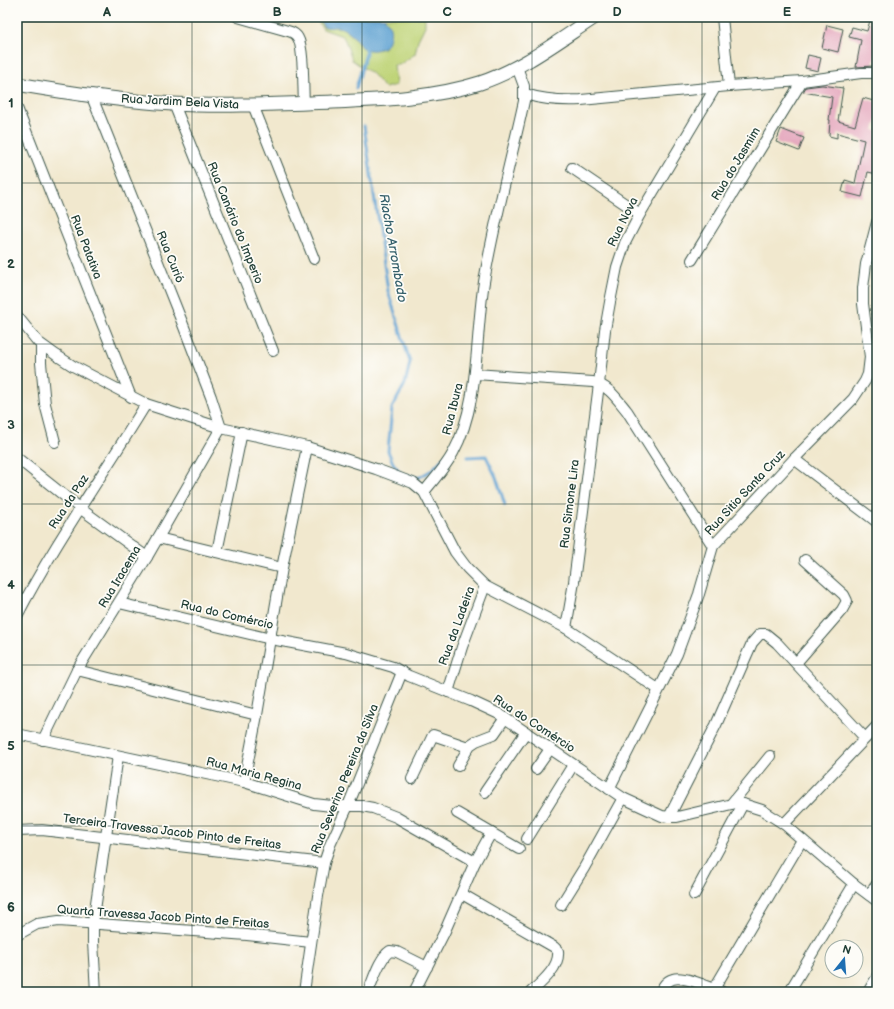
<svg xmlns="http://www.w3.org/2000/svg" width="894" height="1009" font-family="'Balsamiq Sans',sans-serif">
<rect width="100%" height="100%" fill="#fdfcf7"/>
<filter id="ink" filterUnits="userSpaceOnUse"><feTurbulence type="fractalNoise" baseFrequency=".025" numOctaves="2"/><feDisplacementMap in="SourceGraphic" scale="8" xChannelSelector="R" yChannelSelector="G"/><feConvolveMatrix kernelMatrix="1 2 1 2 8 2 1 2 1" color-interpolation-filters="sRGB"/></filter>
<filter id="wash" filterUnits="userSpaceOnUse"><feTurbulence type="fractalNoise" baseFrequency=".012" numOctaves="4" result="noise"/><feDisplacementMap in="SourceGraphic" scale="16" xChannelSelector="R" yChannelSelector="G"/><feGaussianBlur stdDeviation="0.9" result="paint"/><feColorMatrix in="noise" values="0 0 0 0 0 0 0 0 0 0 0 0 0 0 0 0 0 1.4 0 .05"/><feComposite in="paint" operator="in"/></filter>
<g filter="url(#wash)">
<rect width="100%" height="100%" fill="#f1e8ce"/>
<!-- green -->
<path fill="#bfd478" stroke="#6f8856" d="M315 17H318L323 26H336L343 28 356 39 360 46 372 50 384 48 385 17H425V26L418 40 415 54 399 65H394L396 85 385 88 371 73 352 60 345 40 342 36 323 29Z"/>
<!-- water -->
<path fill="#5da1d2" stroke="#3e6f83" d="M318 17H385V19C393 27 391 35 388 44 382 50 370 53 362 47 359 44 358 42 356 39 353 35 348 32 344 29 335 24 332 30 323 26Z"/>
<g fill="none" stroke-linecap="round" stroke-linejoin="round">
<!-- stream -->
<g stroke="#5da1d2" stroke-width="3">
<path d="M356 88 366 53 365 45"/>
<path d="M364 126 388 291 410 362 405 384 392 408 388 451 393 463 401 474 418 478 432 470 447 454"/>
<path d="M468 457 486 456 496 477 505 505"/>
</g>
</g>
<g id="blocks">
<!-- building -->
<g fill="#e3a1b9">
<path d="M871 17H877V36L874 46 877 47 873 66 856 67 861 40 849 37 852 27 867 31Z"/>
<path d="M827 25 843 29 838 52 822 48Z"/>
<path d="M808 55 821 58 818 71 805 68Z"/>
<path d="M822 85 843 88 838 121 855 126 863 98 877 102V120L874 130 877 131V174L868 172 862 197 842 192 845 180 855 183 864 140 837 133V138L829 136 830 120H829L832 97 803 92 806 87Z"/>
<path d="M781 129 804 138 799 151 776 142Z"/>
</g>
</g>
</g>
<g filter="url(#ink)">
<use href="#blocks" fill-opacity="0" stroke="#3e574b" stroke-width="1"/>
<g fill="none" stroke-linecap="round" stroke-linejoin="round">
<defs>
<g id="minor">
<path d="M238 17 288 31C292 32 296 34 298 38 304 48 303 90 304 103"/>
<path d="M722 17 729 86"/>
<path d="M525 94C544 100 561 101 581 100L729 86 802 81 861 73H877"/>
<path d="M174 104 273 351"/>
<path d="M253 105 314 259"/>
<path d="M17 108 131 397"/>
<path d="M572 168 640 214"/>
<path d="M692 260 802 81"/>
<path d="M17 316 38 342 56 355 73 366 146 404 221 428 307 447 376 469 413 483 424 492 455 552 467 568 485 586 566 628 658 689"/>
<path d="M41 345V363L45 404 55 442"/>
<path d="M475 374 593 382C609 386 617 399 627 411L713 546"/>
<path d="M17 458 81 509 147 557"/>
<path d="M794 459 877 522"/>
<path d="M424 492C434 479 445 468 453 453 480 404 475 336 484 282 494 221 511 161 524 101V86L517 67"/>
<path d="M158 538 282 568"/>
<path d="M217 552 242 432"/>
<path d="M119 603 271 639 346 653 393 667 409 676 471 701 499 714 623 798 662 816 669 817H677L736 803 743 804 762 810 784 824 854 884 877 901"/>
<path d="M17 616C55 542 103 475 146 404"/>
<path d="M566 628 574 582 599 384 605 330 610 302 617 267 625 243 640 214 715 88"/>
<path d="M796 663 842 610 847 601 844 595 805 560"/>
<path d="M77 670 257 715"/>
<path d="M448 692 462 647 485 586"/>
<path d="M17 734 244 782 314 804 332 806H362L373 808 396 817 475 862"/>
<path d="M43 740 77 670 147 557 221 428 211 397 182 322 92 97"/>
<path d="M458 766 470 745 476 741 494 734 505 718"/>
<path d="M536 769 550 749"/>
<path d="M412 779 433 735 468 747"/>
<path d="M244 782 257 715 282 568 307 447"/>
<path d="M609 789 677 654 699 594 713 546 794 459 853 399 865 381 868 374 870 357 863 304V288L866 264 877 222"/>
<path d="M485 792 526 732"/>
<path d="M731 804 770 756"/>
<path d="M457 813 519 849"/>
<path d="M669 817 716 725 752 643 760 634H766L777 643 865 738"/>
<path d="M784 824 877 726"/>
<path d="M17 831 42 830 324 863"/>
<path d="M527 839 573 765"/>
<path d="M462 894 540 939 554 947 558 951C560 967 542 982 531 992"/>
<path d="M694 895 743 804"/>
<path d="M869 895 877 884"/>
<path d="M561 905 584 868 623 798"/>
<path d="M17 935 37 924 59 921 247 935 311 942"/>
<path d="M714 989 802 840"/>
<path d="M96 992 93 942V923L118 756"/>
<path d="M304 992 318 896 324 863 330 845 348 806 402 672"/>
<path d="M368 992C373 981 379 958 390 951L397 952 427 967"/>
<path d="M414 992 444 933 475 862 491 833"/>
<path d="M660 992C663 986 666 981 673 979 684 975 711 988 722 992"/>
<path d="M789 992 854 884"/>
<path d="M868 992 877 977"/>
</g>
<path id="major" d="M17 84C69 93 120 101 173 104 226 107 280 104 333 102 383 100 433 98 480 83 522 69 558 41 595 17"/>
</defs>
<!-- minor casing -->
<use href="#minor" stroke="#3e574b" stroke-width="12"/>
<!-- major casing -->
<use href="#major" stroke="#3e574b" stroke-width="15"/>
<!-- minor -->
<use href="#minor" stroke="#fff" stroke-width="10"/>
<!-- major -->
<use href="#major" stroke="#fff" stroke-width="13"/>
</g>
</g>
<!-- grid -->
<path fill="none" stroke="#1f3d34" stroke-width="1" stroke-opacity="0.55" d="M192 17V992M362 17V992M532 17V992M702 17V992M17 183H877M17 344H877M17 504H877M17 665H877M17 826H877"/>
<g text-anchor="middle" dominant-baseline="central" stroke-width="3.5" stroke-linejoin="round" paint-order="stroke">
<!-- street labels -->
<g font-size="12" fill="#1f3d34" stroke="#fdfcf7">
<text transform="translate(180 102) rotate(3)">Rua Jardim Bela Vista</text>
<text transform="translate(736 164) rotate(-59)">Rua do Jasmim</text>
<text transform="translate(623 222) rotate(-64)">Rua Nova</text>
<text transform="translate(235 223) rotate(68)">Rua Canário do Imperio</text>
<text transform="translate(86 247) rotate(69)">Rua Patativa</text>
<text transform="translate(170 257) rotate(68)">Rua Curió</text>
<text transform="translate(453 409) rotate(-76)">Rua Ibura</text>
<text transform="translate(745 493) rotate(-47)">Rua Sitio Santa Cruz</text>
<text transform="translate(69 502) rotate(-57)">Rua da Paz</text>
<text transform="translate(570 504) rotate(-83)">Rua Simone Lira</text>
<text transform="translate(120 577) rotate(-59)">Rua Iracema</text>
<text transform="translate(227 615) rotate(13)">Rua do Comércio</text>
<text transform="translate(457 626) rotate(-70)">Rua da Ladeira</text>
<text transform="translate(534 724) rotate(33)">Rua do Comércio</text>
<text transform="translate(254 774) rotate(15)">Rua Maria Regina</text>
<text transform="translate(345 779) rotate(-68)">Rua Severino Pereira da Silva</text>
<text transform="translate(172 832) rotate(7)">Terceira Travessa Jacob Pinto de Freitas</text>
<text transform="translate(163 917) rotate(4)">Quarta Travessa Jacob Pinto de Freitas</text>
</g>
<!-- water labels -->
<g font-size="13" font-style="italic" fill="#35606b" stroke="#fdfcf7">
<text transform="translate(393 248) rotate(80)">Riacho Arrombado</text>
</g>
</g>
<!-- margin -->
<rect width="894" height="1009" fill="none" stroke="#fdfcf7" stroke-width="44"/>
<!-- north arrow -->
<g transform="translate(844 959) rotate(17)"><circle r="19" fill="#fdfcf7" stroke="#a4b0a9"/>
<path d="M0-3L7 15L0 10L-7 15Z" fill="#1f6fb2"/>
<text y="-6" font-size="11" font-weight="bold" text-anchor="middle" fill="#1f3d34">N</text>
</g>
<rect x="22" y="22" width="850" height="965" fill="none" stroke="#1f3d34" stroke-width="1.5"/>
<g font-size="13" text-anchor="middle" font-weight="bold" fill="#1f3d34">
<text x="107" y="16">A</text>
<text x="277" y="16">B</text>
<text x="447" y="16">C</text>
<text x="617" y="16">D</text>
<text x="787" y="16">E</text>
<text x="11" y="107">1</text>
<text x="11" y="268">2</text>
<text x="11" y="429">3</text>
<text x="11" y="589">4</text>
<text x="11" y="750">5</text>
<text x="11" y="911">6</text>
</g>
</svg>
